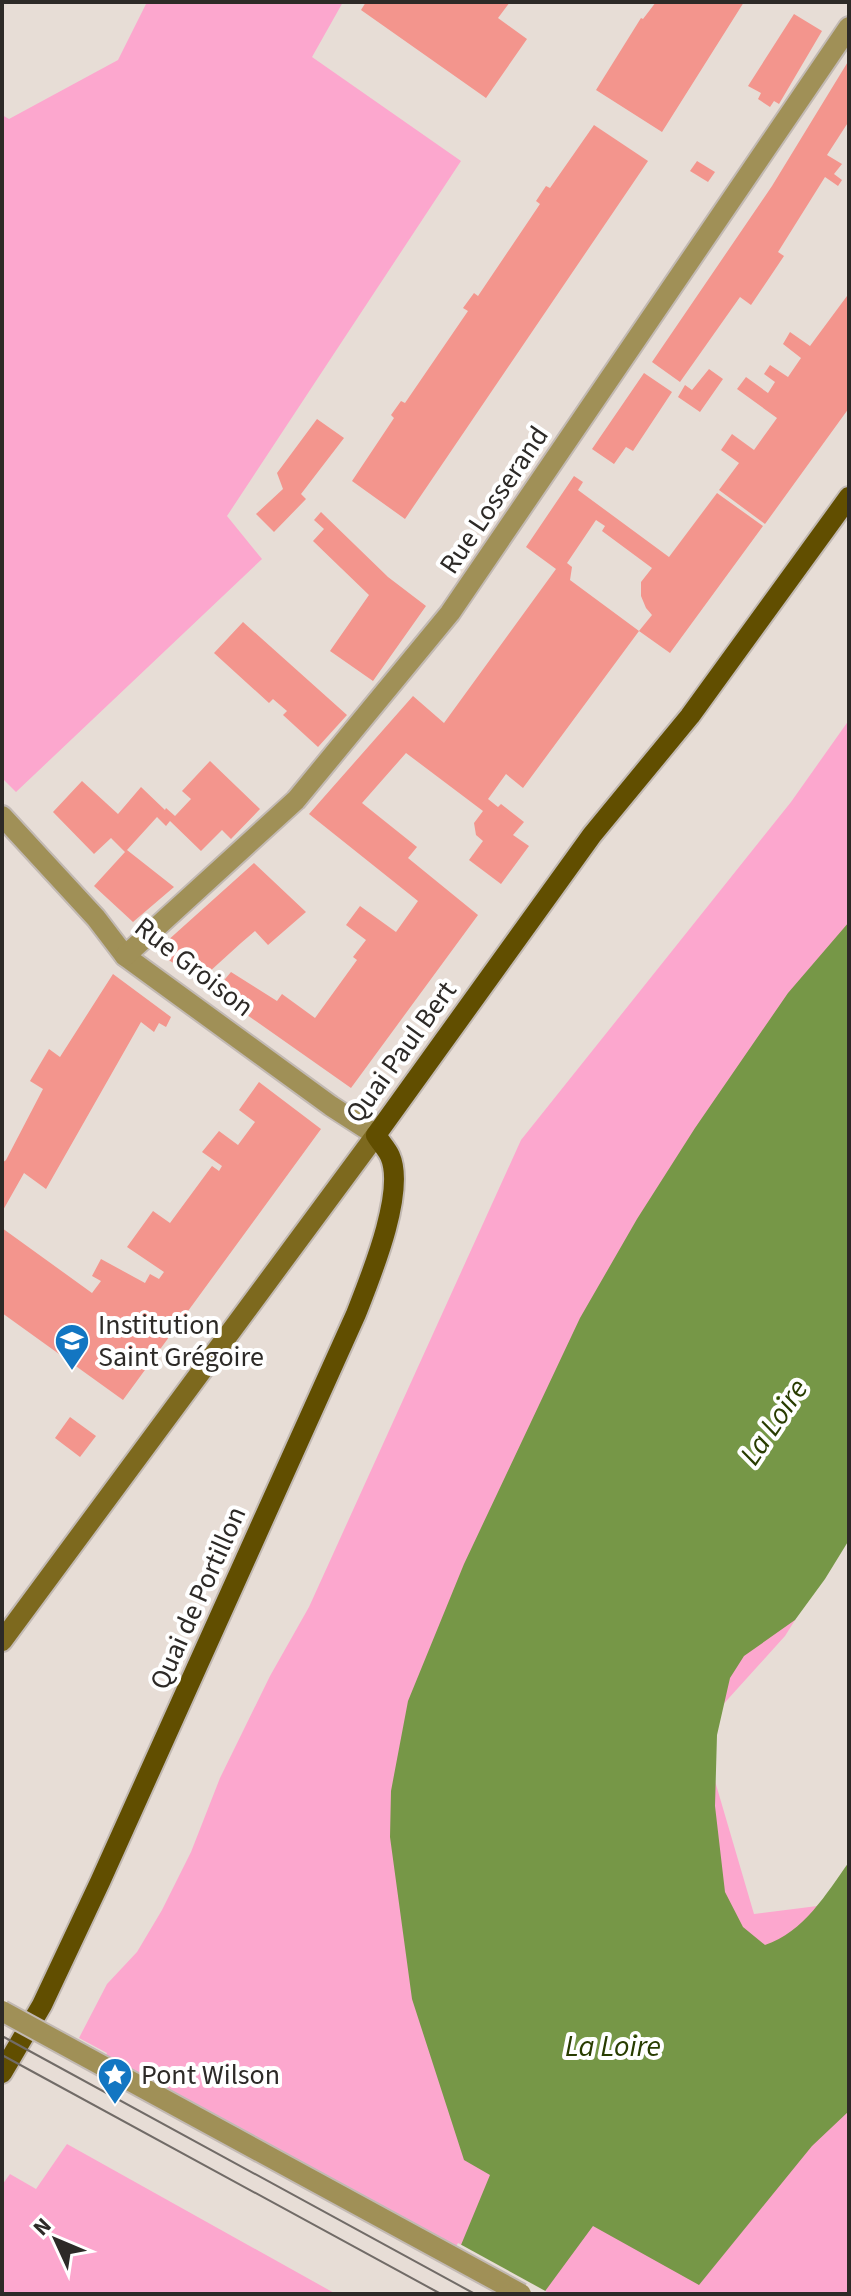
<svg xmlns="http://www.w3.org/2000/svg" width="851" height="2296" font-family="'Source Sans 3',sans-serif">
<rect width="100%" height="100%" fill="#e7ddd6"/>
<!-- green -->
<g fill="#fca7ce">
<path d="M147 2H343L312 57 461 161 227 516 262 559 16 792 2 778V115L9 119 118 60Z"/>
<path d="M849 720V1534L785 1636 700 1730 754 1914 849 1902V2294H501L99 2071 107 2053 79 2038 107 1984 137 1952 162 1910 191 1852 220 1778 270 1676 309 1607 521 1140 791 802Z"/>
<path d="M67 2144 336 2294H2V2185L10 2174 36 2189Z"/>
</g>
<!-- water -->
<path fill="#769747" d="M849 922V1540L825 1579 795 1620 744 1656 730 1678 717 1735 715 1806 725 1892 743 1927 765 1945C804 1932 826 1894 849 1862V2111L812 2146 699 2285 593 2226 543 2294H434L461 2245 490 2175 464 2160 412 1999 390 1837 391 1791 408 1701 464 1564 580 1318 637 1219 695 1128 788 993Z"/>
<!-- pier -->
<path fill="#e7ddd6" d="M458 2243 549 2293 430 2294Z"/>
<!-- building -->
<g fill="#f3958d">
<path d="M366 2H510L498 18 527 39 486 98 361 10Z"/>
<path d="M656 2H744L662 132 596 90 641 18 643 19Z"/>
<path d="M794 14 822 31 779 104 774 101 770 107 758 99 761 93 748 86Z"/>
<path d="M849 60V121L827 155 842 164 834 174 842 180 838 186 825 177 778 252 784 256 751 305 740 297 680 382 652 362 772 186Z"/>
<path d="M594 125 648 161 405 519 352 481 394 418 391 415 401 401 405 403 468 311 463 308 474 293 478 296 540 204 536 201 546 186 550 188Z"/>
<path d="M697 161 715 172 708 182 690 171Z"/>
<path d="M847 296 849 297V408L765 524 719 490 739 463 721 450 732 434 754 450 777 418 737 389 746 377 768 393 775 382 764 374 770 365 788 377 801 358 783 344 790 332 810 346Z"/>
<path d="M709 369 723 379 700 412 678 397 685 385 692 390Z"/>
<path d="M644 373 672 392 633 451 626 447 614 464 592 449Z"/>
<path d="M317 419 344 438 301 494 306 499 274 532 256 514 283 489 277 473Z"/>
<path d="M574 476 583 482 578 490 669 557 717 493 763 526 670 653 639 631 652 615 646 608 641 596V582L652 568 602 531 605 526 596 520 567 563 572 567 570 580 639 631 523 788 506 774 488 799 498 807 501 804 524 822 513 835 529 846 501 884 469 860 483 841 476 835 474 823 483 811 406 753 362 803 417 847 408 858 478 915 351 1088 156 951 254 863 306 912 268 945 255 931 241 943 208 973 218 980 216 983 220 985 231 972 277 1001 282 994 315 1018 357 960 353 957 366 940 346 925 360 906 396 932 418 901 309 814 413 696 444 723 556 569 526 547Z"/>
<path d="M321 512 388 577 426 606 373 681 330 651 369 595 313 541 324 529 314 520Z"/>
<path d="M243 622 347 715 318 747 283 715 287 711 273 699 269 703 214 653Z"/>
<path d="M210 761 260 809 231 839 222 830 201 851 170 821 166 826 157 817 127 850 174 887 133 922 94 886 125 852 111 838 94 854 53 812 82 781 118 814 141 787 165 810 166 808 175 816 191 799 182 791Z"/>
<path d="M113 974 171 1017 166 1027 159 1023 154 1032 141 1022 46 1189 24 1173 2 1212V1163L6 1160 43 1089 30 1081 49 1049 60 1057Z"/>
<path d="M259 1082 321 1129 123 1400 2 1313V1228L92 1293 101 1281 92 1276 101 1259 145 1283 150 1274 159 1279 164 1272 127 1247 153 1211 170 1223 212 1166 219 1171 222 1166 202 1152 219 1131 238 1145 255 1122 239 1110Z"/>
<path d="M70 1417 96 1436 80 1457 55 1438Z"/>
</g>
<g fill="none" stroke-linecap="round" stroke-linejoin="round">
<defs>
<g id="street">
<path d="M2 816 96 918 125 956 331 1106 376 1135"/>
<path d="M125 956 296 800 450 613 849 27"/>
</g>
<path id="secondary" d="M2 1641 376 1135"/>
<path id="primary" d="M2 2073 42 2005 100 1882 356 1314C370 1278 406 1192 390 1156 387 1149 380 1142 376 1135L592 835 690 716 849 497"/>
</defs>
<!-- street casing -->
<use href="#street" stroke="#c2b9b3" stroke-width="24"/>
<!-- secondary casing -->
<use href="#secondary" stroke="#c2b9b3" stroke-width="24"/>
<!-- primary casing -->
<use href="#primary" stroke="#c2b9b3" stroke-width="24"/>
<!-- street -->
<use href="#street" stroke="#a09057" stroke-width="20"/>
<!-- secondary -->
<use href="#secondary" stroke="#7d691e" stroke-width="20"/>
<!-- primary -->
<use href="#primary" stroke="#614e00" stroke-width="20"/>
<!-- tram -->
<g stroke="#716b67" stroke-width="2">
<path d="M2 2036 475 2294"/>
<path d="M2 2055 441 2294"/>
</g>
<defs>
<path id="street-bridge" d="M2 2011 521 2294"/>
</defs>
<!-- street-bridge casing -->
<use href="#street-bridge" stroke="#c2b9b3" stroke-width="24" stroke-linecap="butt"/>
<!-- street-bridge -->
<use href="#street-bridge" stroke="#a09057" stroke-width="20"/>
</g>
<!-- icons -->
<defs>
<symbol id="school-pin" viewBox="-11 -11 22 30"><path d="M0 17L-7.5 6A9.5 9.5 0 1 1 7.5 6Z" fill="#1376c2" stroke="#fff"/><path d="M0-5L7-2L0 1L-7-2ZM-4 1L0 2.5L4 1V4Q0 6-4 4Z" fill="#fff"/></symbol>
<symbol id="sight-pin" viewBox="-11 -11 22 30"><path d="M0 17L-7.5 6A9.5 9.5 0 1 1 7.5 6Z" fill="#1376c2" stroke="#fff"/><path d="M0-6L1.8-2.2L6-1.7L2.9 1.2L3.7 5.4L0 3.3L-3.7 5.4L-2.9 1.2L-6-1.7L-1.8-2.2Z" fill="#fff"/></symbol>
</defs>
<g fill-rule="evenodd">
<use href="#school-pin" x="52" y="1321" width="40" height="54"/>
<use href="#sight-pin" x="95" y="2055" width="40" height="54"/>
</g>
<g text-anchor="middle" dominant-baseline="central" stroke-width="8" stroke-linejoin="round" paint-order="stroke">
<!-- street labels -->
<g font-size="28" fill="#2d2a27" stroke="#fff">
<text transform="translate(494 500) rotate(-56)">Rue Losserand</text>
<text transform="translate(194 967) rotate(38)">Rue Groison</text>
<text transform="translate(401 1052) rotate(-54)">Quai Paul Bert</text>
<text transform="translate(198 1598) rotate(-66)">Quai de Portillon</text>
</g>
<!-- poi labels -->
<g font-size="28" fill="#2d2a27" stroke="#fff" text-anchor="start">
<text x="98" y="1325">Institution<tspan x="98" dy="32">Saint Grégoire</tspan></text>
<text x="141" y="2075">Pont Wilson</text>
</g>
<!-- water labels -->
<g font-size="30" font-style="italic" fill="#283c00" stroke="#fff">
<text transform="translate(774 1422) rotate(-56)">La Loire</text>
<text x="613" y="2046">La Loire</text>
</g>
</g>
<!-- border -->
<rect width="851" height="2296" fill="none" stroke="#2d2a27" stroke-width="8"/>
<!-- north arrow -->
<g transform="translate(56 2240) rotate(314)" stroke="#ffffff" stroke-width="6" paint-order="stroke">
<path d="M0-6L14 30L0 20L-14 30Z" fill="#2d2a27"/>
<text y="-12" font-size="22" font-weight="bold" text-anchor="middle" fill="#2d2a27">N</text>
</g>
</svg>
